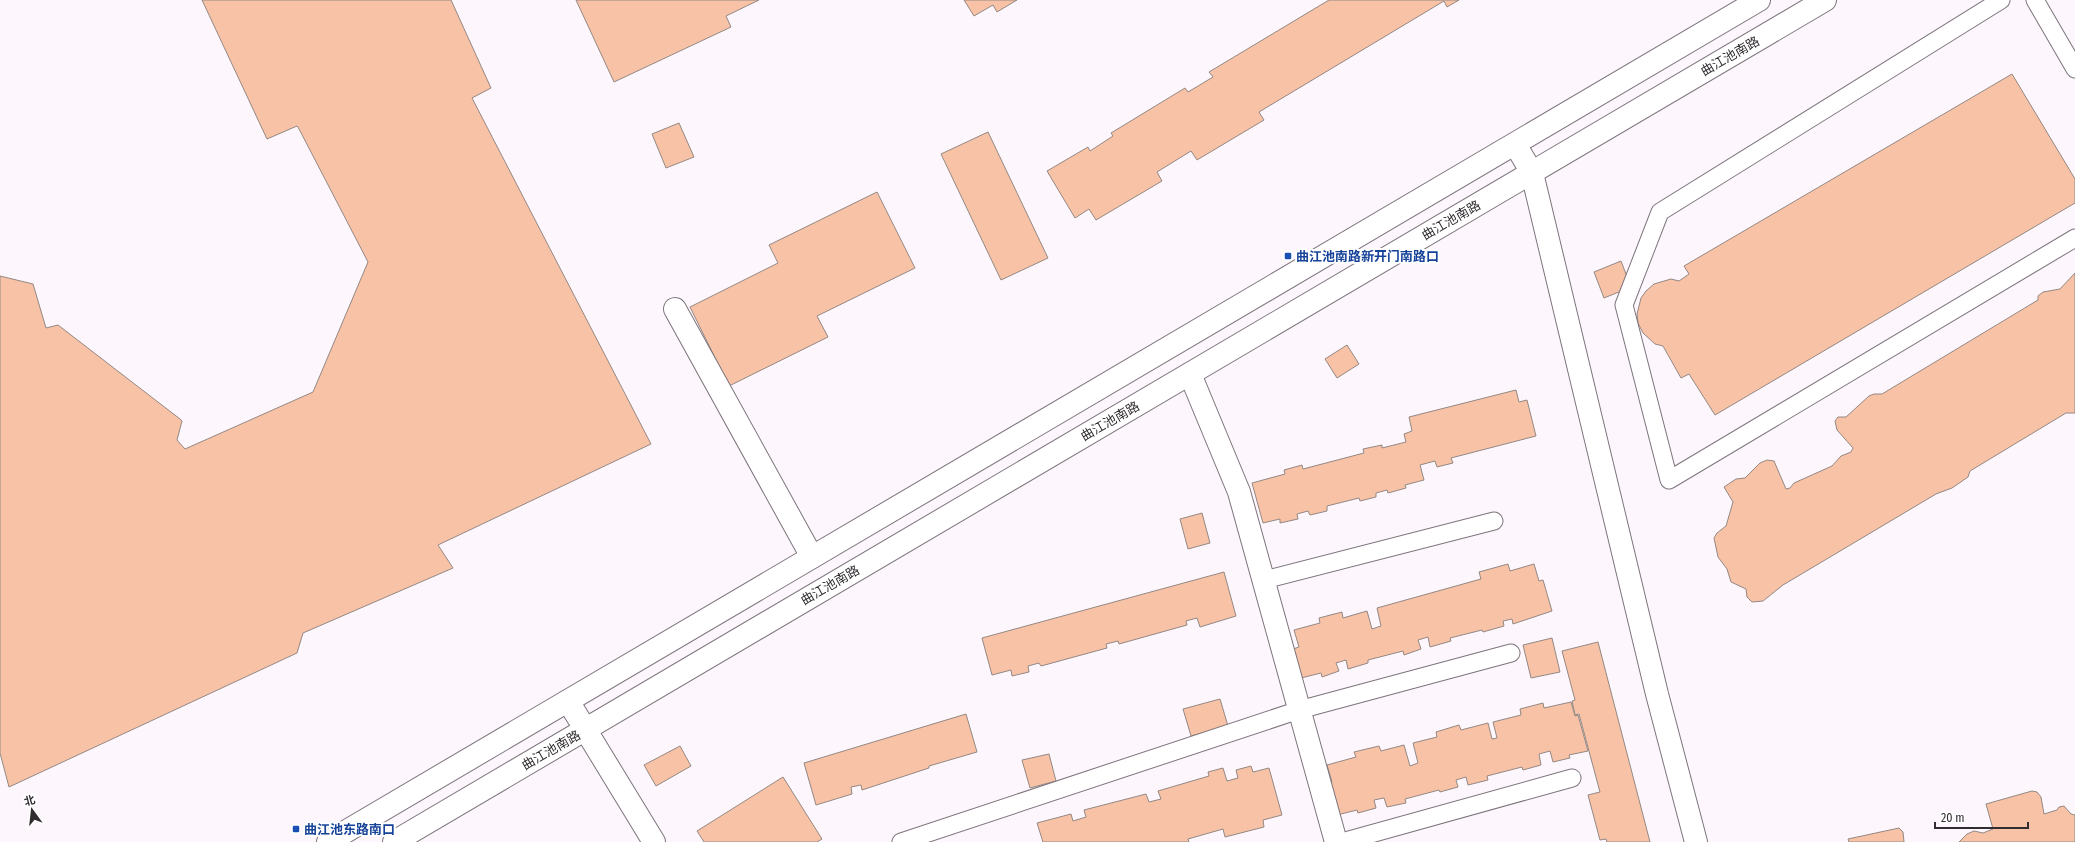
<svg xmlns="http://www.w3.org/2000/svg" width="2075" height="842" font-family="'Fira Sans Condensed','Noto Sans SC',sans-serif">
<rect width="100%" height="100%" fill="#fef6fd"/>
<!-- building -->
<g fill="#f8c2a7" stroke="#938883">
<path d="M202 0H451L491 88 472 98 651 444 438 545 453 568 303 633 297 653 9 787 0 753V276L33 284 46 328 58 325 180 419 182 421 177 440 185 449 313 392 368 262 298 127 297 126 267 139Z"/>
<path d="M576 0H759L726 16 731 27 614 82Z"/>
<path d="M964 0H1017L997 12 993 5 974 16Z"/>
<path d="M1329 0H1459L1447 7 1444 1 1259 112 1264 120 1197 160 1191 151 1157 172 1162 181 1096 220 1089 209 1075 218 1047 171 1088 147 1090 151 1113 136 1111 133 1185 88 1188 92 1213 77 1209 72Z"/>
<path d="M2012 74 2075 179V203L1715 415 1689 374 1681 378 1663 346 1655 344 1643 333 1638 323 1637 314 1641 298 1646 291 1654 284 1671 279 1679 281 1689 274 1684 266Z"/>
<path d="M679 123 694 157 666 168 652 134Z"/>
<path d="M988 132 1048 258 1001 280 941 154Z"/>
<path d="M877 192 915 268 817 316 828 337 729 386 690 307 778 263 769 245Z"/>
<path d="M1621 261 1631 287 1604 298 1594 272Z"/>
<path d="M2075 273V413H2066L1970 471 1968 477 1952 488 1936 494 1783 585 1763 601 1752 602 1747 597 1746 589 1731 582 1727 569 1718 557 1714 538 1717 533 1726 526 1733 502 1724 487 1736 479 1745 478 1760 463 1767 460 1774 461 1786 489 1790 488 1794 483 1832 466 1841 456 1851 452 1853 448 1837 430 1835 421 1838 417H1846L1869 396 1874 394H1882L2038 300V296L2043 292 2060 289Z"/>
<path d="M1347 345 1359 364 1337 378 1325 359Z"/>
<path d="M1516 390 1519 402 1527 400 1536 436 1451 458 1453 463 1437 467 1435 461 1420 465 1424 480 1405 485 1406 488 1388 493 1387 490 1376 493V497L1360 501 1359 498 1327 506V511L1310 515 1308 511 1297 514 1298 519 1280 523V519L1263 523 1252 483 1285 474 1284 470 1302 465 1303 469 1364 453 1363 449 1382 445V448L1406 442 1404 434 1412 431 1409 417Z"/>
<path d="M1202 513 1210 543 1188 549 1180 519Z"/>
<path d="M1508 564 1510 571 1534 564 1539 581 1543 580 1552 611 1513 624 1512 619 1503 621 1504 626 1483 632 1482 630 1450 638 1451 641 1430 647 1428 637 1418 640 1421 649 1404 655 1403 651 1368 660V663L1348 669 1346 660 1336 663 1339 671 1322 677 1321 673 1301 678 1293 649 1299 647 1294 630 1320 623 1319 618 1342 612 1343 618 1367 611 1372 629 1381 626 1377 608 1481 579 1479 572Z"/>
<path d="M1224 572 1236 616 1200 627 1197 618 1186 621 1187 625 1119 644 1118 641 1106 644 1107 648 1041 666 1039 663 1028 666 1029 672 1012 676 1011 670 992 675 982 638Z"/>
<path d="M1552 638 1560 672 1531 678 1523 645Z"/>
<path d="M1598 642 1650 842H1607L1606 839 1600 840 1588 795 1600 792 1579 714 1575 715 1572 701 1575 700 1562 651Z"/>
<path d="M1220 699 1228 726 1191 736 1183 709Z"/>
<path d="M1571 702 1575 716 1578 715 1588 751 1569 755 1570 758 1553 762 1550 751 1539 754 1541 765 1523 770 1522 767 1487 776 1488 780 1468 785 1466 777 1456 780 1458 787 1440 792 1439 790 1405 799 1406 803 1387 807 1384 798 1374 800 1376 808 1358 813 1357 810 1337 815 1329 783 1332 782 1327 765 1356 757 1354 752 1379 746 1381 751 1404 745 1410 766 1418 763 1413 743 1437 737 1436 732 1459 725 1461 730 1488 723 1492 739 1497 738 1493 722 1521 715 1520 709 1543 703 1544 708Z"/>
<path d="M966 714 977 752 929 766V768L862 790 861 785 851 787 852 794 816 805 804 763Z"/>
<path d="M680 746 691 766 656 786 644 765Z"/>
<path d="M1049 754 1056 781 1030 788 1022 760Z"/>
<path d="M1251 766 1253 772 1269 768 1282 815 1263 820 1264 827 1225 837 1223 829 1188 839 1189 842H1043L1037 823 1071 814 1073 821 1086 817 1084 810 1146 794 1149 802 1161 799 1158 791 1209 776 1208 772 1223 768 1227 781 1238 778 1236 770Z"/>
<path d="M783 777 822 839 817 842H704L697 831Z"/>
<path d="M2032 791 2037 792 2041 797 2044 814 2057 810 2059 807 2064 806 2071 814 2075 815V842H1959L1967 834 1974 831 1983 833 1993 829 1986 804Z"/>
<path d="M1899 828 1903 832 1904 842H1849L1848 839Z"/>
</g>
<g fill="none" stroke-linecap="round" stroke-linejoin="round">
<defs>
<g id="service">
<path d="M2001 0 1660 212 1624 305 1669 480 2075 238"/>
<path d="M2035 0 2075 69"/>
<path d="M1264 580 1494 521"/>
<path d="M901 842 1299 710 1511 653"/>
<path d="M1342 842 1572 778"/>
</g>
<g id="minor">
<path d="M1515 144 1532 173 1657 694 1696 842"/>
<path d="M675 309 812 557"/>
<path d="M1190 374 1239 492 1336 842"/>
<path d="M568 701 654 842"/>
</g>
<g id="secondary">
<path d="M328 842 1759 0"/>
<path d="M394 842 1825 0"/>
</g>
</defs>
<!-- service casing -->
<use href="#service" stroke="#7d747c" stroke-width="19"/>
<!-- minor casing -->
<use href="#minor" stroke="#7d747c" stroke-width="24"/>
<!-- secondary casing -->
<use href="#secondary" stroke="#7d747c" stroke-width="24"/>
<!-- service -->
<use href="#service" stroke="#fff" stroke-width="17"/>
<!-- minor -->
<use href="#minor" stroke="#fff" stroke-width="22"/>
<!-- secondary -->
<use href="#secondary" stroke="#fff" stroke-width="22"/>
</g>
<!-- markers -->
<g fill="#1a4fb4" stroke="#fff" stroke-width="1.5">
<rect x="1284" y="252" width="8" height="8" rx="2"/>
<rect x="292" y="825" width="8" height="8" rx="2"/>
</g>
<g text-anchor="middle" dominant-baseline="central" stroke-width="4" stroke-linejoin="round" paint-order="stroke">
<!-- street labels -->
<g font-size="13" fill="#302c30" stroke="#fff">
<text transform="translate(1730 56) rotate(-30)">曲江池南路</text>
<text transform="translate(1451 220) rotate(-30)">曲江池南路</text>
<text transform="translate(1110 421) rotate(-30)">曲江池南路</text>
<text transform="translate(830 585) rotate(-30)">曲江池南路</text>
<text transform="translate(551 750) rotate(-30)">曲江池南路</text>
</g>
<!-- transit labels -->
<g font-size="13" font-weight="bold" fill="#164399" stroke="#fff" text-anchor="start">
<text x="1296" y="256">曲江池南路新开门南路口</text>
<text x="304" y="829">曲江池东路南口</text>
</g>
</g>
<!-- north arrow -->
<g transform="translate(32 810) rotate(345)" stroke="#ffffff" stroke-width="3" paint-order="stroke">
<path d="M0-3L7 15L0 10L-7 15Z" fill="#302c30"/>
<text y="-6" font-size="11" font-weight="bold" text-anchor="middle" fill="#302c30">北</text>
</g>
<!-- scale -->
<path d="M1935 822v6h93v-6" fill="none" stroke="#302c30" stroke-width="2"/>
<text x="1941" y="822" font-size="12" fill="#302c30" stroke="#ffffff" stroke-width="3" paint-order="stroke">20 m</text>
</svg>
